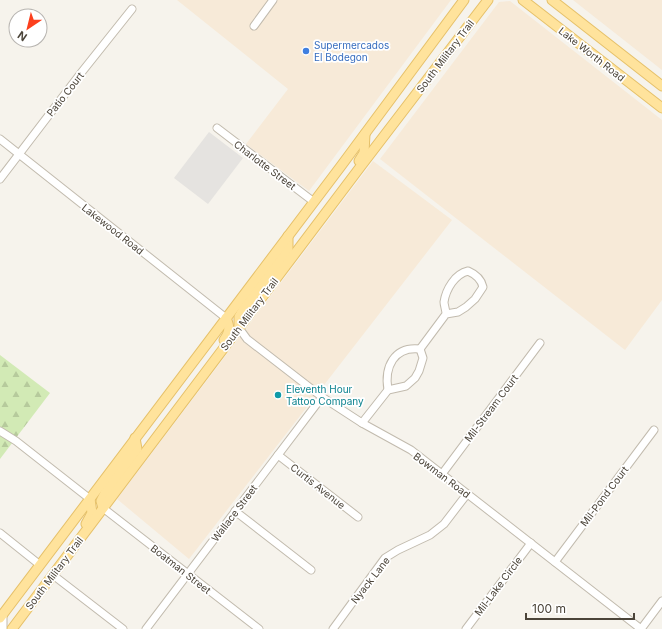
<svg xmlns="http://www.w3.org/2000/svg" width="662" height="629" font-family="Inter,sans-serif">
<defs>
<pattern id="forest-firs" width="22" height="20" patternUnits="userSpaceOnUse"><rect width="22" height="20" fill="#d2eab5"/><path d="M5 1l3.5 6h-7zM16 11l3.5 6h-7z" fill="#b6ca9c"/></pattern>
</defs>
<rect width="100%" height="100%" fill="#f6f3ec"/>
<!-- commercial -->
<g fill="#f7ead8">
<path d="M177 0H451L309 191 246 144 288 89Z"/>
<path d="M573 0H662V70Z"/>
<path d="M510 1 662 120V300L625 350 380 159 499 2Z"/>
<path d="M373 161 452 220 189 559 117 499Z"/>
</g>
<!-- forest -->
<path fill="url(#forest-firs)" d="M0 355 50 393 0 459Z"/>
<!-- parking -->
<path fill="#e5e3e0" d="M209 132 243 158 208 204 174 178Z"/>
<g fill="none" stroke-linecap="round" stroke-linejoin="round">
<defs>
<g id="minor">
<path d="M254 26 273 0"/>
<path d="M217 128 314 202"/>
<path d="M0 139 226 318"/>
<path d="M0 179 81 73 132 9"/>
<path d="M239 328 247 339 322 397 362 423 411 450 641 629"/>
<path d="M420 349 446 314 458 312 466 307 475 299 483 287C481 278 475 274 468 271 455 274 446 289 444 302 444 305 446 310 446 314"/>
<path d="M388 390C384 367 394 346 420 349"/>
<path d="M362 423 388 390 406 386 415 378 419 371 423 358 420 349"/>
<path d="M0 431 16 441 90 499"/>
<path d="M278 455 358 517"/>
<path d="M442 474 540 343"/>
<path d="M103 508 259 629"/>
<path d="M235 511 311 570"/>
<path d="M0 533 40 565"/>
<path d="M555 562 654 430"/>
<path d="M53 575 123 629"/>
<path d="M3 629V614"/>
<path d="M146 629 322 397"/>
<path d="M333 629 385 558 398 550 430 535 444 524 467 494"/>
<path d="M466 629 531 543"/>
<path d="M641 629 662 601"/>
</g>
<g id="major">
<path d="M523 0 662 108"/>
<path d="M552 0 662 86"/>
<path d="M359 161 364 153 365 134"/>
<path d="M239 328V317L243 310 288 250V236"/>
<path d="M224 340C230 332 230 327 226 318"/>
<path d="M103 508 101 501 106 491 137 449 135 438"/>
<path d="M86 524 92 513 90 499"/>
<path d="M0 618 341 166 464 0"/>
<path d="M12 629 361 166 488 0"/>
</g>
</defs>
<!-- minor casing -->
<use href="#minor" stroke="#c2bbae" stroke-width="9"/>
<!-- major casing -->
<use href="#major" stroke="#e6c16a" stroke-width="11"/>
<!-- minor -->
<use href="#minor" stroke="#fff" stroke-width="7"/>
<!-- major -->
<use href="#major" stroke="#ffe39c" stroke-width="9"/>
</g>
<!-- markers -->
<circle fill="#3f7fe0" stroke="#fff" stroke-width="1.5" cx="306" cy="51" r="4"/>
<circle fill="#0f9aa8" stroke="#fff" stroke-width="1.5" cx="278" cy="395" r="4"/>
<g text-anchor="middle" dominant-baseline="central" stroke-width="3.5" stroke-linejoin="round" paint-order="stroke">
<!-- shop labels -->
<g font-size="10" fill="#366cbe" stroke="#fff" text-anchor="start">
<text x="314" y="45">Supermercados<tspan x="314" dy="12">El Bodegon</tspan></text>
</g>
<!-- street labels -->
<g font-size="10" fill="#4b4439" stroke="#fff">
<text transform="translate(592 54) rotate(38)">Lake Worth Road</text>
<text transform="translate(445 56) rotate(-53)">South Military Trail</text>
<text transform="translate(65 94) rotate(-52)">Patio Court</text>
<text transform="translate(265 165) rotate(37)">Charlotte Street</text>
<text transform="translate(113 229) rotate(38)">Lakewood Road</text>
<text transform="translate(249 314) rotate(-53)">South Military Trail</text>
<text transform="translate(491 408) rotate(-53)">Mil-Stream Court</text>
<text transform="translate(442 475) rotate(37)">Bowman Road</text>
<text transform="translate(318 486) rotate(38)">Curtis Avenue</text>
<text transform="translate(604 496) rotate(-53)">Mil-Pond Court</text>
<text transform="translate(234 513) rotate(-53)">Wallace Street</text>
<text transform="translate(181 569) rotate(38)">Boatman Street</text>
<text transform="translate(54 573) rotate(-53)">South Military Trail</text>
<text transform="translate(370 580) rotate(-52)">Nyack Lane</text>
<text transform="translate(498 586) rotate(-53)">Mil-Lake Circle</text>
</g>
<!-- culture labels -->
<g font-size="10" fill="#0d838f" stroke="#fff" text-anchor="start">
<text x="286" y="389">Eleventh Hour<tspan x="286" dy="12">Tattoo Company</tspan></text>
</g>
</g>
<!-- north arrow -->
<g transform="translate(28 28) rotate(215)"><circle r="19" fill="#ffffff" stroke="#b7b4b0"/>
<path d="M0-3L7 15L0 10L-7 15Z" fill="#fc3f1d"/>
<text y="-6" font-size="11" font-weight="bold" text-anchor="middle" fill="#4b4439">N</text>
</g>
<!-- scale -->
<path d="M526 613v6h108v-6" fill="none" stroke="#4b4439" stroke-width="2"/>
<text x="532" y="613" font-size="12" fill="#4b4439" stroke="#ffffff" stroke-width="3" paint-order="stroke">100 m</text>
</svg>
